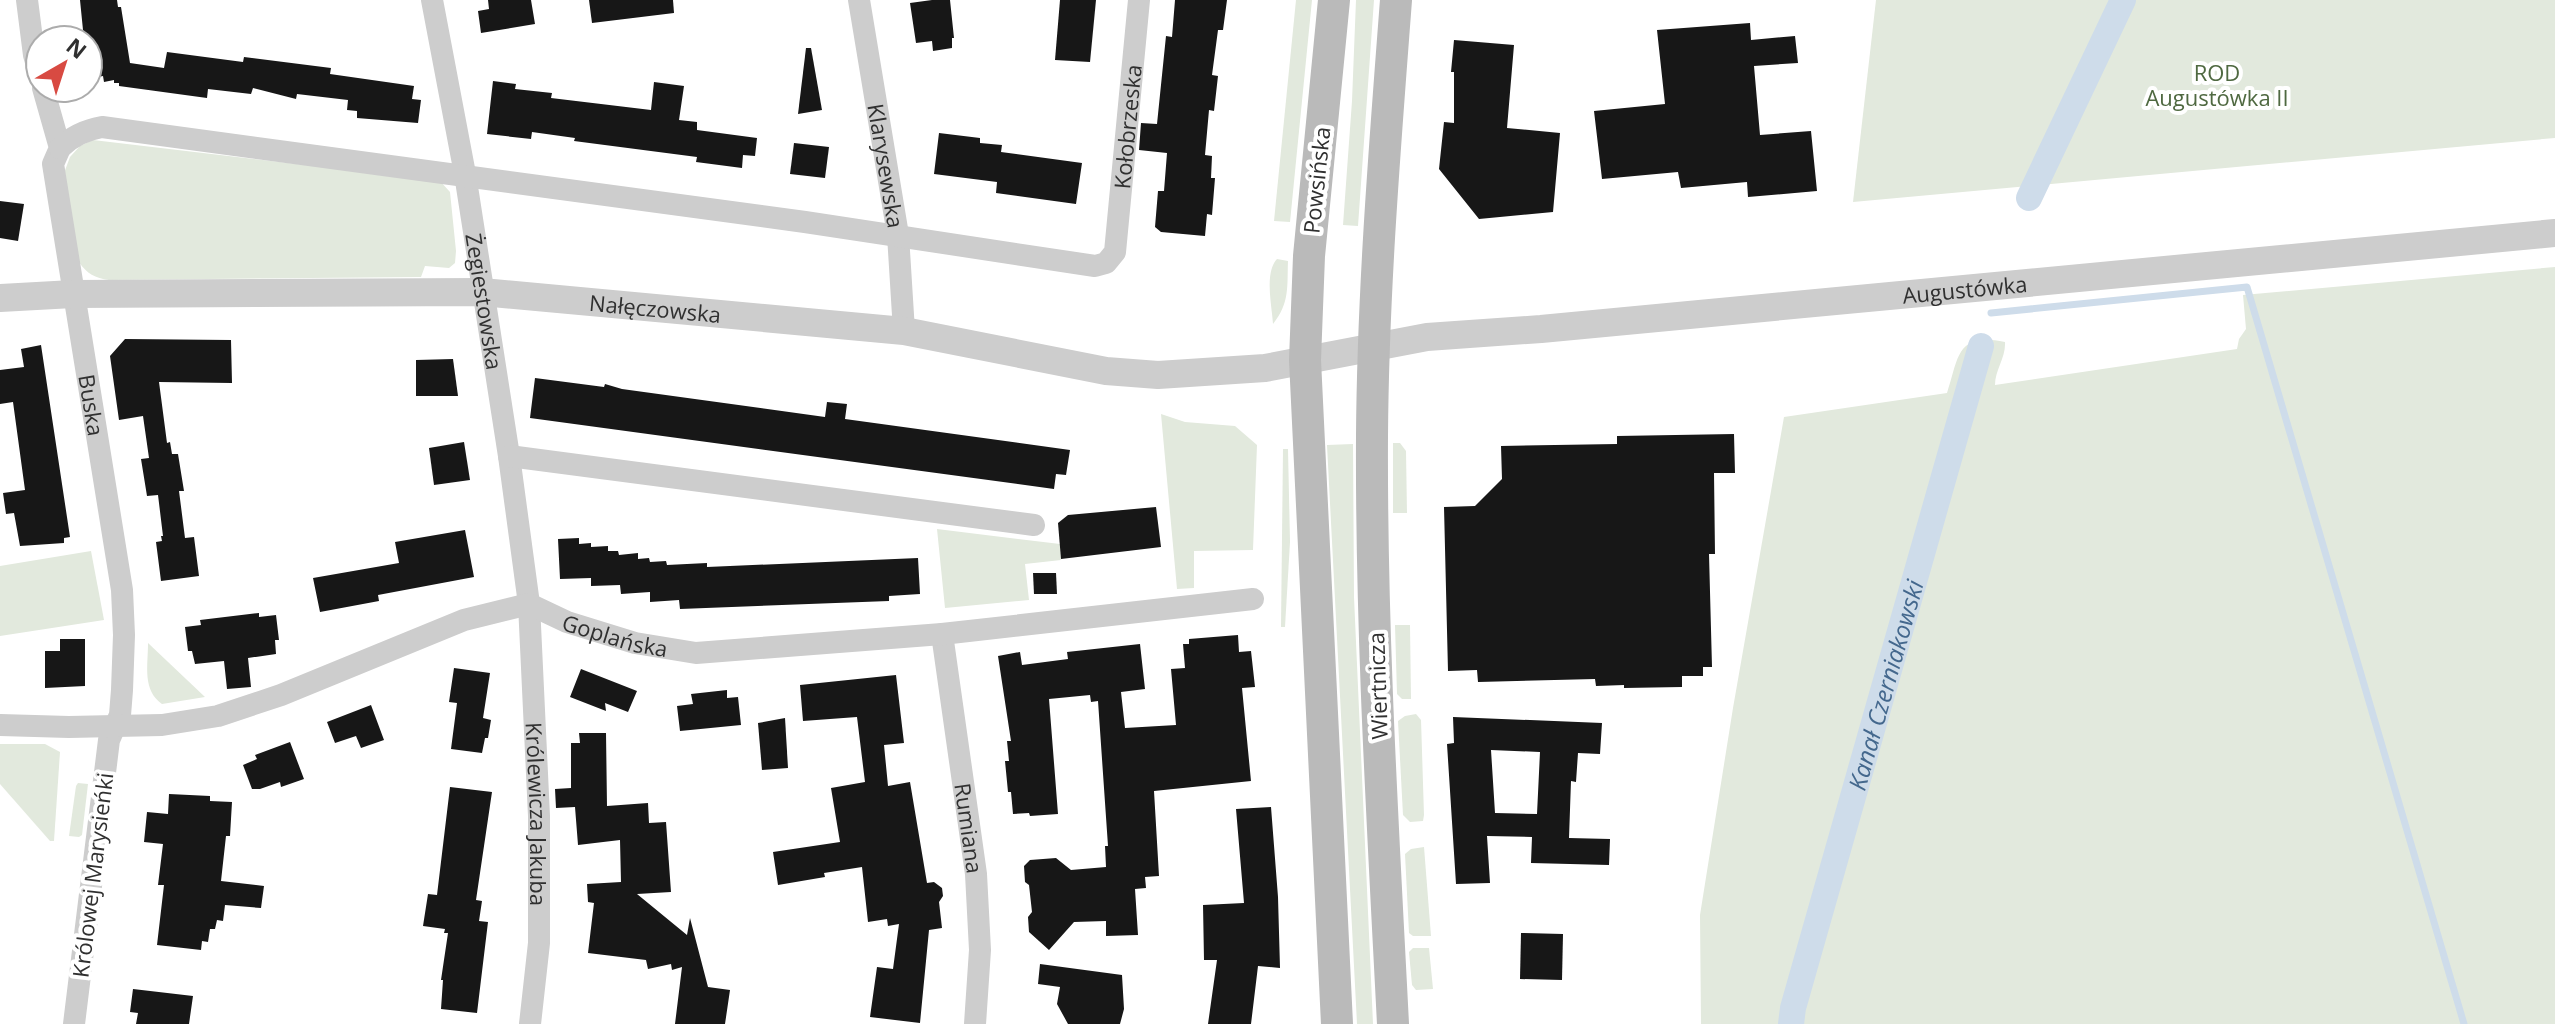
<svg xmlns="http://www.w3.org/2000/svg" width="2555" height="1024" font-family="'Open Sans',sans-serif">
<rect width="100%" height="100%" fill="#fff"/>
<!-- green -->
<g fill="#e2e9dd">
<path d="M1296 0H1312L1290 222 1274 221Z"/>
<path d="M1356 0H1374L1358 226 1343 225 1352 101Z"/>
<path d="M1876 0H2555V138L1853 202Z"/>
<path d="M93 140 440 181 450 192 456 251 455 263 449 268 425 266 421 277 109 280C95 278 87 274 79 262L64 173 70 157 80 146Z"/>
<path d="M1277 259 1288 261C1287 286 1290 303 1273 324 1272 306 1264 273 1277 259Z"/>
<path d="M2555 267V1024H1701L1700 915 1733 708 1784 417 1947 393C1959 357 1956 332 2005 342 2006 357 1995 370 1995 385L2237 349 2239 339 2246 329 2243 295Z"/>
<path d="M1161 414 1185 422 1235 426 1257 445 1253 550 1194 551V588L1177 589Z"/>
<path d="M1393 443H1400L1406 451 1407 513H1393Z"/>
<path d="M1353 444 1354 597 1373 1024H1357L1327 445Z"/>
<path d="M1283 449H1288L1290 542 1285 627H1281Z"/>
<path d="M937 529 1060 544 1061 560 1025 564 1029 600 945 608Z"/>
<path d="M91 551 104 620 0 636V566Z"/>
<path d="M1395 625H1410L1411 699H1402L1397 694Z"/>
<path d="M148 643 205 697 162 704C142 690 148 666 148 643Z"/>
<path d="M1416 714 1421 720 1424 815 1423 821 1410 822 1403 815 1398 721 1405 716Z"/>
<path d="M0 744H45L60 752 54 841H50L0 784Z"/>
<path d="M78 783 88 784 82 835 79 837 69 836 76 786Z"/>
<path d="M1424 847 1431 936H1413L1409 933 1405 854 1411 849Z"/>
<path d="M1413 948H1429L1433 989 1416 990 1412 985 1409 952Z"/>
</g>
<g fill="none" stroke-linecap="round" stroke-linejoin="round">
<!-- stream -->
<path stroke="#cedcea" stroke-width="7" d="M1991 313 2247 287 2464 1024"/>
<!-- canal -->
<g stroke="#cedcea" stroke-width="26">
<path d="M2029 198 2123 0"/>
<path id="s1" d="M1791 1024 1793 1008 1981 346"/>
</g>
</g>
<!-- building -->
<g fill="#171717" fill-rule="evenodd">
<path d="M80 0H117L118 7H121L130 63 164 68 167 52 243 62 244 57 331 68 330 74 414 86 412 99 421 100 418 123 357 118V111L347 110 348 100 297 94 296 99 253 88 251 94 208 89 207 98 119 86V83H114V80L104 82 103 76 88 79V40H84Z"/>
<path d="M488 0H531L535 24 481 33 478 11 489 9Z"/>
<path d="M589 0H673L674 13 592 23Z"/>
<path d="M932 0H950L954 38H952V48L933 51 932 41 916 43 910 3Z"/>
<path d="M1060 0H1096L1090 62 1055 60Z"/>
<path d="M1175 0H1227L1223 30H1218L1212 75 1218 76 1214 111 1209 110 1205 155 1212 156 1211 178H1215L1212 215 1207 214 1205 236 1161 232 1155 227 1158 191H1164L1167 153 1139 150 1141 123 1157 124 1166 36 1172 37Z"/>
<path d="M1750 23 1751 40 1795 36 1798 63 1754 66 1760 135 1811 131 1817 191 1748 197 1747 182 1681 188 1678 172 1602 179 1594 111 1665 104 1657 30Z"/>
<path d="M1454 40 1514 45 1507 128 1560 133 1553 212 1479 219 1439 169 1444 122 1454 123V72H1451Z"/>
<path d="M806 48H811L822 110 798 114Z"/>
<path d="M493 81 516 84 515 89 552 93 551 98 651 110 654 82 684 86 679 120 697 122V130L757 138 755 156 743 155 742 168 696 162 697 157 574 141 575 138 532 132 531 139 487 134Z"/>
<path d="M939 133 980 138V143L1002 145 1001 152 1082 163 1076 204 996 193 997 182 934 174Z"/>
<path d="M794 143 829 147 825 178 790 174Z"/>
<path d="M0 201 24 204 18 241 0 238Z"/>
<path d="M125 339 231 340 232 383 159 382 167 443 170 442 172 454H178L184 491H179L185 538 194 537 199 576 161 581 156 542 162 541 161 536H163L158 495 147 496 141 459 149 458 143 416 119 420 110 356Z"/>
<path d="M41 345 70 537 64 538V543L20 546 14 513 6 514 3 493 25 490 13 402 0 404V370L24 367 21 349Z"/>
<path d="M453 359 458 396H416V360Z"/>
<path d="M535 378 604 387 605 384 622 389 825 417 827 402 847 404 845 419 1070 450 1066 475 1056 474 1054 489 530 418Z"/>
<path d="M1734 434 1735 473H1714L1715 554H1709L1712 667H1703V676H1682V687L1624 688V685L1596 686 1595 679 1478 682 1477 670 1448 671 1444 507 1475 506 1502 479 1501 446 1617 444V436Z"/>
<path d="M464 442 470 480 434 485 429 448Z"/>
<path d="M1156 507 1161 547 1061 559 1058 523 1068 515Z"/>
<path d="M465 530 474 577 378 595 379 601 320 612 313 578 399 563 395 542Z"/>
<path d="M579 538V544L591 543V547L608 546V551H618L619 555 638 553V559L649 558 650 562 666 561 667 565 707 563V567L918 558 920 594 889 596V601L680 609 679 600 650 602V592L621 594 620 585 591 586V578L560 579 558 539Z"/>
<path d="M1033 573H1056L1057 594H1034Z"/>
<path d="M259 613V617L276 615 279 640H275L276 654 248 658 251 687 227 689 224 661 195 664 192 651H188L185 627 201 625 200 620Z"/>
<path d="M1238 635 1239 652 1251 651 1255 687 1242 688 1251 781 1154 791 1159 876 1145 877 1146 888 1135 889 1138 935 1106 936V921L1074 922 1049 950 1029 932 1028 917 1032 912 1029 885 1025 882 1024 866 1030 860 1056 858 1071 870 1106 867 1105 846H1108L1098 701 1091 702 1090 695 1049 699 1058 814 1030 816 1029 813 1013 814 1011 792H1008L1005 761H1009L1007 741H1011L998 656 1020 652 1022 665 1068 659 1067 652 1140 644 1145 689 1121 692 1125 728 1176 725 1171 669 1185 668 1183 644H1189V639Z"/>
<path d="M60 639H85V686L45 688V651H60Z"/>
<path d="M454 668 490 673 483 718 491 720 488 738H485L482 753 451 749 457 703 449 702Z"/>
<path d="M581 669 637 691 628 712 605 703 606 711 570 697Z"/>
<path d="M896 675 904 743 884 745 888 786 910 782 927 883 934 882 942 888 943 896 939 902 942 928 929 930 920 1023 870 1017 877 967 893 969 899 924 888 926 887 919 868 922 862 867 824 873 825 877 778 885 773 852 840 842 831 788 865 782 857 717 803 721 800 685Z"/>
<path d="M727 690V698L738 697 741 725 680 731 677 706 693 704 691 694Z"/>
<path d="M371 705 384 740 361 748 356 736 335 743 327 722Z"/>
<path d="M1453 717 1602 723 1600 754 1578 753 1576 782 1571 781 1569 838 1610 839 1609 865 1531 863 1532 837 1487 836 1490 883 1456 884 1447 744 1454 743ZM1491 750 1540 752 1537 814 1495 813Z"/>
<path d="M785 718 788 768 762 770 758 723Z"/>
<path d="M579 733H606L607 806 648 803 649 823 666 822 671 892 637 894 687 935 690 918 708 987 730 990 725 1024H675L682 967 672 970 671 964 648 969 646 960 588 953 594 903 588 902 587 884 621 882 620 840 578 845 575 807 556 808 555 789 571 788V743H580Z"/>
<path d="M290 742 304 779 281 787 280 782 260 789H252L243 765 257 759 255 755Z"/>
<path d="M450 787 492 792 476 900 482 901 479 921 488 922 477 1013 441 1009 443 980H441L448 933H444L445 929 423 926 428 894 437 895Z"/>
<path d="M169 794 210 796V801L232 802 230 836H226L221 881 264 886 261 908 225 905 223 921 217 920 215 929H210L208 942 202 941 201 950 157 945 164 885H158L163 844 144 842 147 812 168 814Z"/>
<path d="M1271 807 1278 897 1280 968 1258 966 1251 1024H1208L1217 960H1204L1203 905 1244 903 1236 809Z"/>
<path d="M1521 933 1563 934 1562 980 1520 979Z"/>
<path d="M1040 964 1122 975 1124 1009 1120 1024H1068L1057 1004 1060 987 1038 984Z"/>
<path d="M133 989 193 996 189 1024H136L138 1013 130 1012Z"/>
</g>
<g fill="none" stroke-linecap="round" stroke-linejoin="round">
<!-- minor -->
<g stroke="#cdcdcd" stroke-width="22">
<path d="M27 0 34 55 40 76"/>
<path id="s2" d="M432 0 465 174 509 456 529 604 539 816V943L530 1024"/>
<path id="s3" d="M859 0 898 235 904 331"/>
<path id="s4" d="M43 88 60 148 53 164 122 590 124 635 122 690 120 715 109 740 74 1024"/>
<path id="s5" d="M60 148C72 136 85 130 102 127L805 222 1095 266 1106 263 1115 252 1139 0"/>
<path d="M509 456 1034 525"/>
<path id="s6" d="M942 634 976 874 980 950 975 1024"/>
<path id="s7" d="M0 725 69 727 162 725 218 716 281 695 464 620 529 604 567 622 635 643 696 653 942 634 1253 599"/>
</g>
<!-- tertiary -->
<path stroke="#cdcdcd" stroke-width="28" id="s8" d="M0 298 73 294 482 292 904 331 1106 371 1158 375 1265 368 1427 337 1541 329 2555 233"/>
<!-- secondary -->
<g stroke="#bababa" stroke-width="32">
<path d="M1334 0 1309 256 1305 360 1337 1024"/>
<path d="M1393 1024C1383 828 1371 632 1372 436 1373 290 1385 145 1396 0"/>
</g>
</g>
<g text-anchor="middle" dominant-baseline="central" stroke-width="8" stroke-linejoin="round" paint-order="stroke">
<!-- park labels -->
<g font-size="22" fill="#4f6941" stroke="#fff">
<text x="2217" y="72">ROD<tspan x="2217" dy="25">Augustówka II</tspan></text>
</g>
<!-- street labels -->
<g font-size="22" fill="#303030" stroke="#fff">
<text stroke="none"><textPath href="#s5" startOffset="1202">Kołobrzeska</textPath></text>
<text stroke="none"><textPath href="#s3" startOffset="168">Klarysewska</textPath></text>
<text transform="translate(1316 180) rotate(-84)">Powsińska</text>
<text stroke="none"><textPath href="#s8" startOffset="1976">Augustówka</textPath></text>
<text stroke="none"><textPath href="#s2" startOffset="306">Żegiestowska</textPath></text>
<text stroke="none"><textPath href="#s8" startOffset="656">Nałęczowska</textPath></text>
<text stroke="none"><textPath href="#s4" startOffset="324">Buska</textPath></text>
<text stroke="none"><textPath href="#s7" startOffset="642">Goplańska</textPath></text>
<text transform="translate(1377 686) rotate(-92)">Wiertnicza</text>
<text stroke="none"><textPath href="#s2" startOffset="822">Królewicza Jakuba</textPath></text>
<text stroke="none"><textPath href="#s6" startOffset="196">Rumiana</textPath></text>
<text transform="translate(92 875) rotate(-83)">Królowej Marysieńki</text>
</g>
<!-- water labels -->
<g font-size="24" font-style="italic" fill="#44688d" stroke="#fff">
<text stroke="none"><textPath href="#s1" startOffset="352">Kanał Czerniakowski</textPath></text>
</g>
</g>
<!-- north arrow -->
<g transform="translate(64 64) rotate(39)"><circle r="38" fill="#ffffff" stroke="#acacac" stroke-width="2"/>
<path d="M0-6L14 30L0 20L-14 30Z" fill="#d84a42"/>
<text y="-12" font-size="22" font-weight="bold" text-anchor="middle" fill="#303030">N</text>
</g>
</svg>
